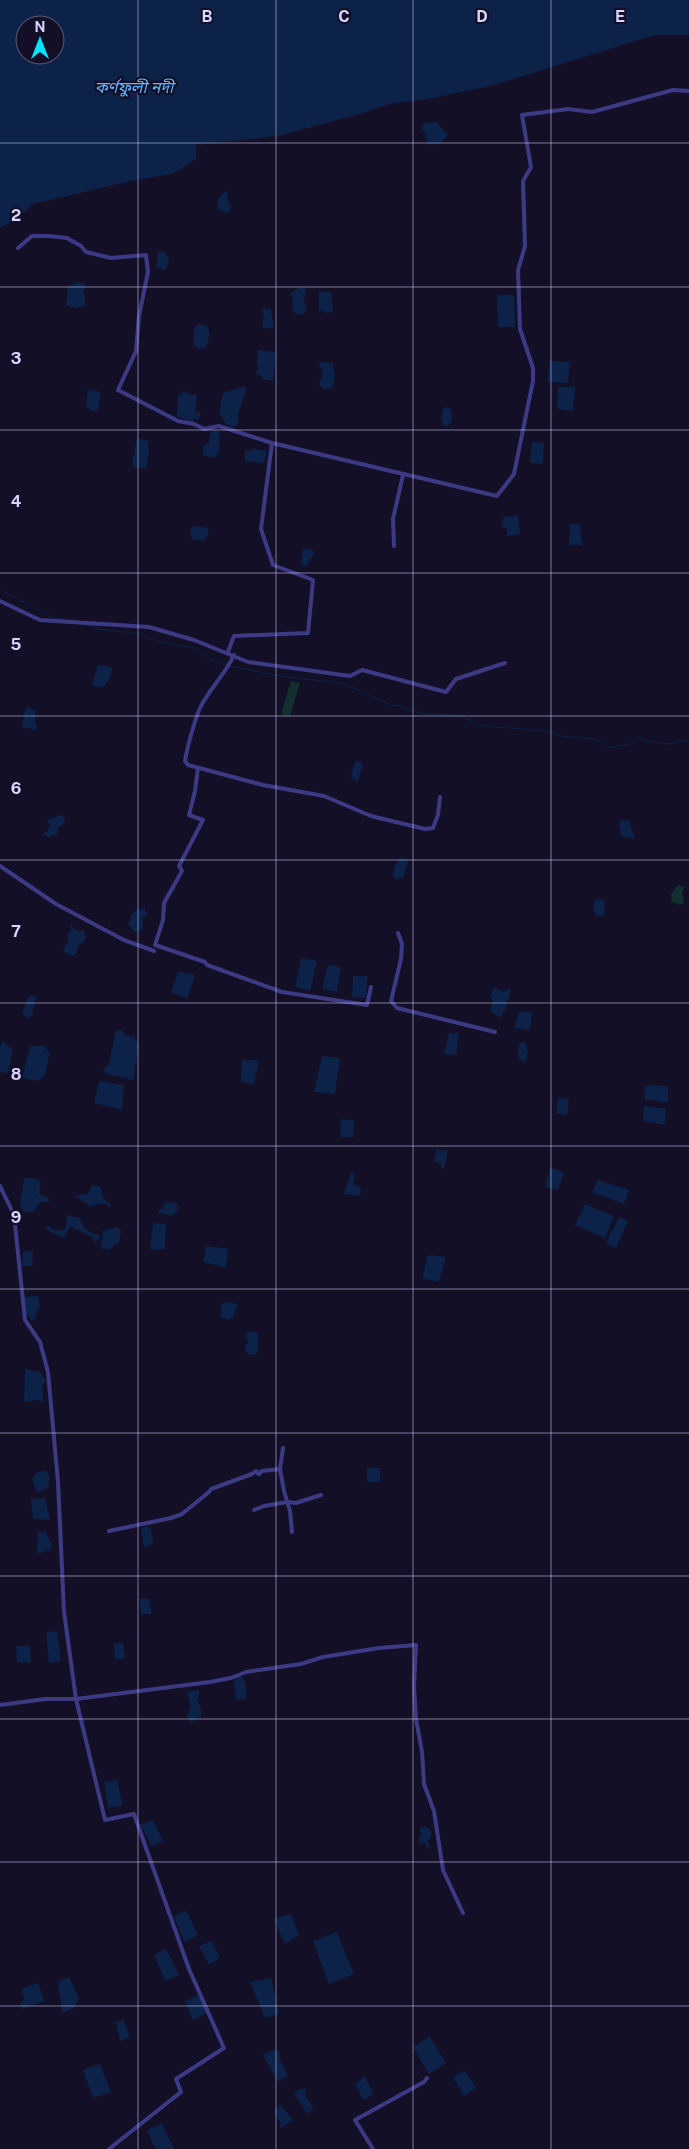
<svg xmlns="http://www.w3.org/2000/svg" width="689" height="2149" font-family="'Public Sans','Noto Sans Bengali',sans-serif">
<rect width="100%" height="100%" fill="#130f26"/>
<!-- green -->
<g fill="#12302f">
<path d="M291 681 300 683 290 716 281 714Z"/>
<path d="M679 884 681 887 685 886 682 893 684 903 681 905 672 902 671 894Z"/>
</g>
<!-- water -->
<g fill="#0c2248" fill-rule="evenodd">
<path d="M0 0H689V35H655L491 86 428 99 393 103 363 113 278 136 196 145V159L172 174 135 180 33 204 16 220 0 227ZM25 25H55V55H25Z"/>
<path d="M436 121 448 135C442 142 438 146 429 144L425 138V132L421 129 424 124Z"/>
<path d="M226 191 228 194 227 200 231 205 230 210 226 213 217 207 219 197Z"/>
<path d="M158 251 165 252 169 259 166 270 156 268Z"/>
<path d="M79 282 86 284 85 290 83 293 85 295V306L76 308 66 305 68 286Z"/>
<path d="M306 287 304 302 307 309 305 313 301 315 293 312V298L289 294 299 288Z"/>
<path d="M319 292H331L333 312 326 313 322 310 319 313Z"/>
<path d="M497 295H514L515 327H498Z"/>
<path d="M260 308 271 309 274 329 262 328 264 312Z"/>
<path d="M198 324 207 326 210 334 206 347 199 349 194 345V329Z"/>
<path d="M258 350 276 352 273 381 262 379 261 375 256 374 259 366H257Z"/>
<path d="M549 361 570 362 568 383 548 382Z"/>
<path d="M319 362 333 363 335 378 332 388 323 389 319 384 323 374Z"/>
<path d="M245 386 246 390 238 414V425L231 427 226 424 219 413 223 393Z"/>
<path d="M558 387H575L573 411 557 409Z"/>
<path d="M88 389 101 392 98 410 92 411 86 405Z"/>
<path d="M184 391 187 394 190 393 191 395 197 394 195 413 201 411 198 420 194 418 193 422 176 416 178 408V396Z"/>
<path d="M445 407 450 408C453 416 453 420 448 427L444 426C440 420 441 413 445 407Z"/>
<path d="M219 430 220 449 215 458 203 455V446L209 443 210 432Z"/>
<path d="M137 438 148 441 149 454 146 468 133 467 132 457 134 455Z"/>
<path d="M532 442 544 443 543 464 530 463Z"/>
<path d="M253 449 265 450 267 453 263 463 245 461V450L251 451Z"/>
<path d="M518 515 520 534 507 536V528L501 527 504 517Z"/>
<path d="M570 524 580 525 582 545H569Z"/>
<path d="M193 526 209 528 208 534 204 541 192 539 190 531Z"/>
<path d="M303 549H310L315 553 306 566 301 565Z"/>
<path d="M99 664 102 667 104 665 112 668 110 678 104 687 95 686 92 684 97 669 96 667Z"/>
<path d="M27 706 36 711 35 721 37 728 34 730 22 726C23 718 25 712 27 706Z"/>
<path d="M360 761 363 765 358 781 353 780 351 775 355 762Z"/>
<path d="M61 815 65 819 63 826H59L57 835 50 836 49 838 45 835 41 836 48 830 50 825 47 820Z"/>
<path d="M629 820 635 839 621 836 619 821Z"/>
<path d="M401 857 408 861 403 878 396 879 393 875C394 867 396 863 401 857Z"/>
<path d="M604 899 605 915 596 916 593 910 595 900Z"/>
<path d="M145 908V911L148 914 143 917 142 930 135 932 128 924 132 914 137 909Z"/>
<path d="M70 924 77 931 84 930 86 938 83 943 79 944 76 954 72 956 63 951 69 939 67 935 71 931Z"/>
<path d="M301 958 317 961 310 991 295 987Z"/>
<path d="M328 965 341 967 337 992 322 989Z"/>
<path d="M178 971 195 975 188 998 171 993Z"/>
<path d="M353 976H368L366 998 352 997Z"/>
<path d="M494 987 504 992 508 989H511L505 1011 500 1018 490 1011 493 1000 490 997Z"/>
<path d="M31 996 37 997 30 1019 22 1014 27 999Z"/>
<path d="M519 1011 532 1013 530 1030 514 1028Z"/>
<path d="M116 1030H122L126 1035 134 1037 139 1045 133 1080 106 1074 103 1069 109 1064Z"/>
<path d="M449 1033H459L456 1055 444 1054Z"/>
<path d="M3 1041 13 1050 8 1072 5 1074 0 1071V1045Z"/>
<path d="M521 1042H525L528 1052 526 1060 523 1062 519 1059C518 1053 517 1047 521 1042Z"/>
<path d="M30 1046H44L50 1053 44 1077 37 1081 22 1078Z"/>
<path d="M322 1056 340 1058 335 1094 314 1092Z"/>
<path d="M242 1059 259 1061 254 1084 241 1082Z"/>
<path d="M99 1081 124 1085 122 1110 94 1103Z"/>
<path d="M655 1085 668 1086V1102L645 1100V1086Z"/>
<path d="M558 1098 569 1099 567 1116 556 1113Z"/>
<path d="M644 1106 666 1109 665 1125 643 1121Z"/>
<path d="M341 1119 354 1120 353 1137H340Z"/>
<path d="M437 1149 448 1151 444 1169 441 1168V1163L434 1161Z"/>
<path d="M550 1168 564 1172 558 1190 545 1187Z"/>
<path d="M351 1172 355 1174 353 1184 361 1187 360 1196 344 1194Z"/>
<path d="M24 1178H33L41 1181 39 1194 49 1198 50 1202H40L33 1212H24L20 1206Z"/>
<path d="M598 1180 629 1190 624 1204 592 1192Z"/>
<path d="M92 1185 100 1186 104 1199 111 1205 110 1207 104 1203 90 1206 75 1196 89 1193Z"/>
<path d="M166 1202 178 1203 177 1211 172 1216 159 1213V1210L162 1209Z"/>
<path d="M585 1204 614 1216 605 1238 575 1225Z"/>
<path d="M66 1215 80 1218C83 1227 87 1233 98 1234L100 1237 95 1243 92 1237 70 1226 64 1238 50 1232 45 1227 49 1226 56 1231 65 1229 67 1223Z"/>
<path d="M619 1217 628 1221 616 1248 606 1243Z"/>
<path d="M153 1223 166 1224 165 1249 150 1250Z"/>
<path d="M117 1227 121 1231 119 1242 108 1250 101 1248 103 1231Z"/>
<path d="M206 1246 228 1249 226 1268 203 1262Z"/>
<path d="M28 1251H33L32 1261 34 1264 32 1266H22L23 1252Z"/>
<path d="M428 1255 446 1257 439 1282 422 1278Z"/>
<path d="M38 1296 40 1307 35 1316 36 1319 31 1320 28 1315H24L22 1297Z"/>
<path d="M226 1302 238 1304 233 1317 228 1320 221 1317 220 1314 222 1311 220 1304Z"/>
<path d="M247 1332H258V1351L256 1355 247 1354 244 1347 249 1342 246 1338Z"/>
<path d="M25 1369 40 1372 46 1381 42 1386 44 1402 35 1400 24 1402Z"/>
<rect x="367" y="1468" width="13" height="14"/>
<path d="M46 1470 50 1477 48 1488 37 1492 32 1480 36 1473Z"/>
<path d="M45 1497 50 1520 33 1519 31 1500Z"/>
<path d="M147 1526 151 1529 153 1543 150 1546 144 1547 141 1529Z"/>
<path d="M38 1531 46 1533 52 1546 50 1550 37 1554Z"/>
<path d="M139 1599H149L152 1614H141Z"/>
<path d="M57 1631 61 1661 49 1663 46 1632Z"/>
<path d="M114 1643H123L125 1659H115Z"/>
<path d="M16 1646H30L31 1662H17Z"/>
<path d="M239 1676 243 1678C246 1685 248 1692 245 1700L237 1699 233 1682Z"/>
<path d="M197 1690 200 1691 197 1700 201 1708V1716L191 1723 187 1715 191 1707 187 1692Z"/>
<path d="M117 1780 123 1805 108 1808 104 1782Z"/>
<path d="M153 1820 163 1841 152 1847 140 1824Z"/>
<path d="M425 1826 431 1831V1837L427 1842 430 1845 429 1850 424 1843 420 1844 418 1840 421 1836 420 1828Z"/>
<path d="M186 1910 198 1935 185 1943 174 1917Z"/>
<path d="M291 1914 299 1935 285 1944 274 1919Z"/>
<path d="M337 1932 354 1974 329 1984 313 1941Z"/>
<path d="M211 1941 220 1958 209 1965 199 1946Z"/>
<path d="M166 1949 179 1975 165 1981 154 1955Z"/>
<path d="M69 1977 79 1998 74 2008 62 2013 58 1982Z"/>
<path d="M271 1978 279 2014 265 2018 250 1982Z"/>
<path d="M38 1983 44 2001 22 2009 20 2002 25 2000 21 1989Z"/>
<path d="M199 1995 207 2013 193 2020 185 2001Z"/>
<path d="M124 2020 130 2037 120 2041 116 2022Z"/>
<path d="M430 2037 446 2063 429 2074 413 2047Z"/>
<path d="M275 2049 280 2052 279 2058 288 2076 278 2082 263 2055Z"/>
<path d="M100 2064 111 2092 93 2098 83 2070Z"/>
<path d="M465 2070 476 2088 464 2096 453 2077Z"/>
<path d="M364 2076 374 2094 364 2100 355 2085Z"/>
<path d="M299 2089H305L306 2097 311 2103 313 2110 307 2114 294 2094Z"/>
<path d="M280 2104 293 2120 281 2128 279 2125 281 2124 274 2111Z"/>
<path d="M161 2123 174 2149H156L147 2131Z"/>
</g>
<g fill="none" stroke-linecap="round" stroke-linejoin="round">
<!-- stream -->
<g stroke="#0c2248" stroke-width="1">
<path d="M0 590 54 618 77 621"/>
<path d="M88 625 100 629 140 634 157 641 194 648 210 659 226 665"/>
<path d="M230 666 286 677 342 683 391 705 401 706 423 714 456 715 484 726 548 731 561 736 596 739 607 748 630 744 638 737C652 742 668 748 682 740L689 742"/>
</g>
<!-- minor -->
<g stroke="#3d3a85" stroke-width="4">
<path d="M18 248 32 236H49L67 238 81 246 86 252 111 258 146 255 148 272 139 316 136 351 118 390 178 421 194 424 204 429 219 426 272 443"/>
<path d="M394 546 393 519 403 475"/>
<path d="M0 601 40 620 149 627 194 640 248 662 350 676 362 670 446 692 456 679 505 663"/>
<path d="M228 652 234 636 308 633 313 580 273 565 261 529 272 443 497 496 514 474 533 381V368L520 329 518 270 525 246 523 181 531 167 522 115 568 109 592 112 673 90 689 91"/>
<path d="M234 655C225 675 209 689 200 708 195 719 187 748 185 761L188 765 263 785 324 796 371 816 425 829 433 828 438 815 440 797"/>
<path d="M198 768 195 791 189 815 203 820 179 866 182 871 164 903 163 920 155 945 205 962 207 965 282 992 367 1005 371 987"/>
<path d="M0 866 56 904 124 940 154 951"/>
<path d="M398 933 402 944 401 959 391 1001 397 1008 495 1032"/>
<path d="M0 1186 14 1215 25 1320 40 1342 48 1372 58 1482 64 1612 76 1699 105 1820 134 1814 189 1969 224 2048 176 2079 181 2092 109 2149"/>
<path d="M283 1448 280 1469 284 1491 290 1511 292 1532"/>
<path d="M256 1472 259 1474 262 1471 280 1469"/>
<path d="M254 1510 264 1506 287 1502 296 1503 321 1495"/>
<path d="M109 1531 171 1518 182 1514 209 1492 211 1489 252 1474 256 1471"/>
<path d="M0 1705 45 1699H76L210 1682 231 1678 246 1672 301 1664 323 1657 379 1648 416 1645 414 1687 416 1719 422 1752 424 1784 434 1811 443 1870 463 1913"/>
<path d="M373 2149 355 2120 424 2082 427 2078"/>
</g>
</g>
<!-- grid -->
<path fill="none" stroke="#d9d4ff" stroke-width="1" stroke-opacity="0.55" d="M138 0V2149M276 0V2149M413 0V2149M551 0V2149M0 143H689M0 287H689M0 430H689M0 573H689M0 716H689M0 860H689M0 1003H689M0 1146H689M0 1289H689M0 1433H689M0 1576H689M0 1719H689M0 1862H689M0 2006H689"/>
<g text-anchor="middle" dominant-baseline="central" stroke-width="4.5" stroke-linejoin="round" paint-order="stroke">
<!-- water labels -->
<g font-size="16" font-style="italic" fill="#62b6ff" stroke="#130f26">
<text x="134" y="87">কর্ণফুলী নদী</text>
</g>
</g>
<g font-size="16" text-anchor="middle" font-weight="bold" fill="#d9d4ff" stroke="#130f26" stroke-width="4.5" stroke-linejoin="round" paint-order="stroke">
<text x="207" y="22">B</text>
<text x="344" y="22">C</text>
<text x="482" y="22">D</text>
<text x="620" y="22">E</text>
<text x="16" y="221">2</text>
<text x="16" y="364">3</text>
<text x="16" y="507">4</text>
<text x="16" y="650">5</text>
<text x="16" y="794">6</text>
<text x="16" y="937">7</text>
<text x="16" y="1080">8</text>
<text x="16" y="1223">9</text>
</g>
<!-- north arrow -->
<g transform="translate(40 40)"><circle r="24" fill="#130f26" stroke="#625e7d"/>
<path d="M0-4L9 19L0 12L-9 19Z" fill="#00e5ff"/>
<text y="-8" font-size="14" font-weight="bold" text-anchor="middle" fill="#d9d4ff">N</text>
</g>
</svg>
